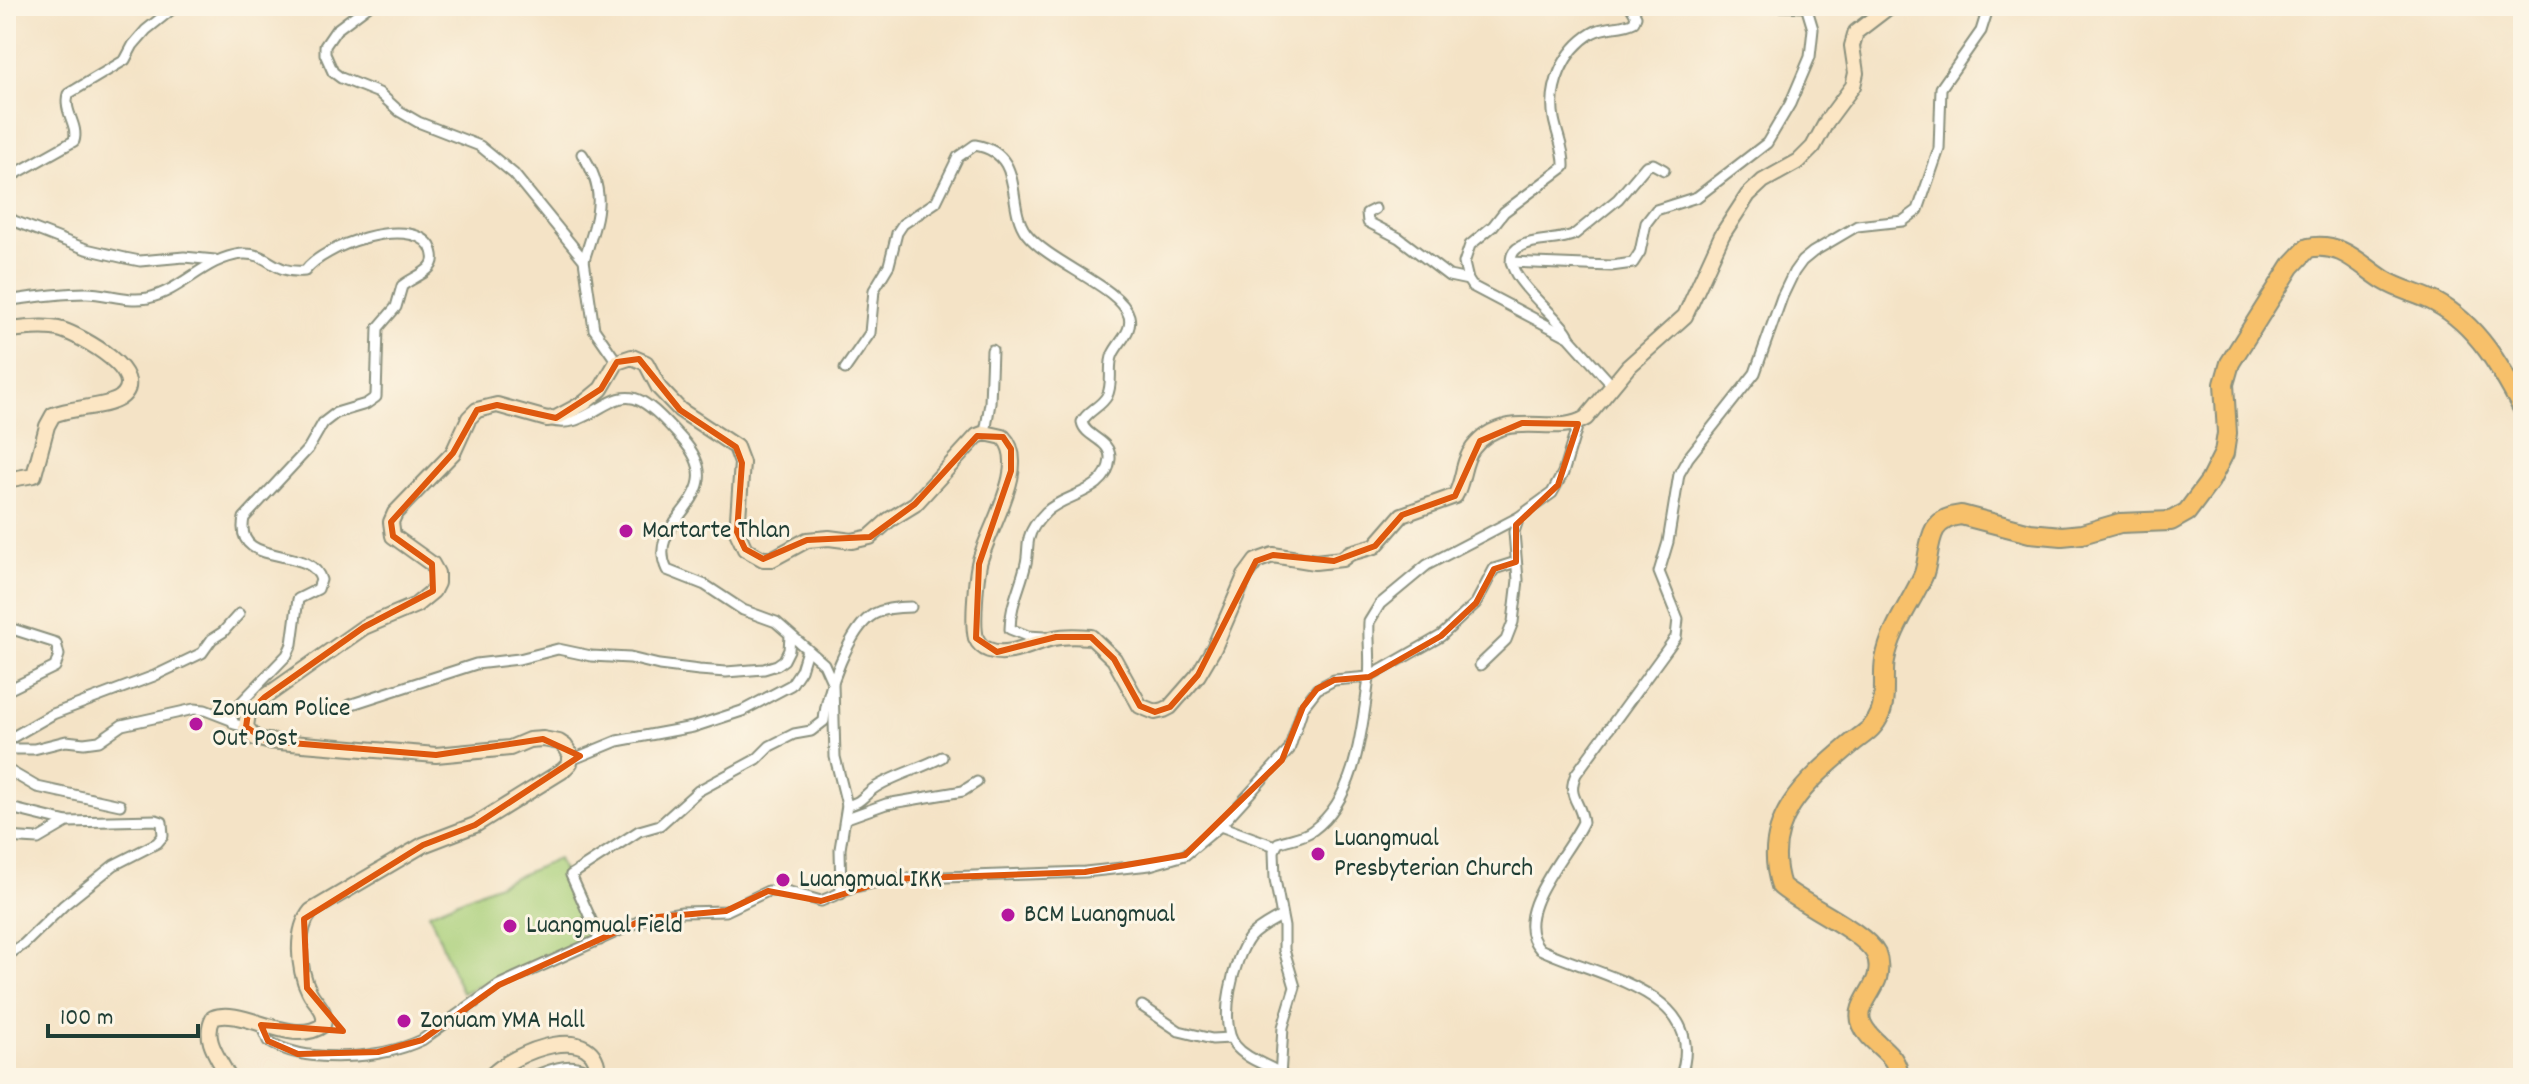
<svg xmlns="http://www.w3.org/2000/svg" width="2529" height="1084" font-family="Dekko,sans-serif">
<rect width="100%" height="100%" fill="#fcf5e5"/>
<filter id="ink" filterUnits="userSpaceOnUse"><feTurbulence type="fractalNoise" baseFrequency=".0125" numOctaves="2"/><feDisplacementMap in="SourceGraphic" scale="16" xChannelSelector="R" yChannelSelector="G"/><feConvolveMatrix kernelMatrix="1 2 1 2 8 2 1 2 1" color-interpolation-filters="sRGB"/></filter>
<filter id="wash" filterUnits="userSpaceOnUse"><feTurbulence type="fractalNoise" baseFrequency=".006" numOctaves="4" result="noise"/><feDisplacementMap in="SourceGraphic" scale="32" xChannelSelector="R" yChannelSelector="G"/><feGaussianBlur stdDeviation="1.8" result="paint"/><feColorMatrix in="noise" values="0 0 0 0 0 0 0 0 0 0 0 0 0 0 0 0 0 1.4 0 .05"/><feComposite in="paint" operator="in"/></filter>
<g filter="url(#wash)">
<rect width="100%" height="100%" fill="#f4e3c6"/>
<!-- green -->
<path fill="#a9cf79" stroke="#648656" stroke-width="2" d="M558 859 591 939 462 993 429 913Z"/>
</g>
<g filter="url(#ink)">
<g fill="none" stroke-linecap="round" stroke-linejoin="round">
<defs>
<g id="street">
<path d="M368 6 336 30 325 46V54L333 72 341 78 379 93 399 111 418 122 480 146 514 174 584 260 594 329 617 362"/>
<path d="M1776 6 1806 7"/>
<path d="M582 154C609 193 597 218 584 260"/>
<path d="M6 179 74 141C79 125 63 112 68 94L125 60 133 45 146 30 176 6"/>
<path d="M1375 209 1367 213 1368 222 1399 238 1449 276 1468 280"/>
<path d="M6 215 14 221 86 249 125 258 140 261 184 257 215 260"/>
<path d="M1511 262 1611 266 1633 263 1640 252 1646 223 1656 210 1697 197 1767 143 1790 104 1810 57 1813 29 1806 6"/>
<path d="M6 301C32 297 60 293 86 293 107 293 126 302 148 298 183 290 205 258 242 254 270 252 271 274 305 271 322 246 409 215 430 246 433 252 435 258 432 264 428 273 410 279 402 286L396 307 378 328 376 397 366 404 336 413 323 423 308 449 244 518C233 570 311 543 321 580L318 589 298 599 292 644 287 655 230 714 234 724 246 727"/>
<path d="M1568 334C1560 316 1485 264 1521 246 1537 238 1558 242 1575 234L1618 199 1646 166 1653 164 1664 170"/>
<path d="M845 369 870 333 874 290 889 265 897 233 903 224 936 202 958 157 975 145C1027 154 1005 205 1026 233 1049 263 1121 287 1129 316 1133 332 1119 341 1113 354 1107 367 1114 382 1107 396 1101 407 1087 411 1082 422 1085 438 1111 439 1110 459 1107 494 1065 493 1046 512 1039 519 1031 529 1029 538 1027 546 1028 555 1026 563 1021 586 1010 605 1010 629L1028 636 1044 637"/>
<path d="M1612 385 1569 337 1472 286 1468 280 1464 263 1470 245 1493 226 1504 212 1564 167C1565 151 1557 135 1554 119 1548 86 1564 50 1592 33 1605 25 1621 29 1634 22L1636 16 1630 6"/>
<path d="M550 420C587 433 611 384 641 401 657 410 670 426 682 439 737 500 642 517 667 570L705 585 743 610 776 622 824 664 833 684 835 757 847 805 840 849 841 894"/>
<path d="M985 433 990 403 992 350"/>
<path d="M6 627 56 643 59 655 55 667 6 691"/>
<path d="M1480 665 1506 640 1513 622 1518 580 1514 532 1519 517"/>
<path d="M349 705 476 664 519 659 558 649 591 656 630 658 659 665 699 670 726 672 764 669 777 665 784 660 789 650 790 636"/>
<path d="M6 741 53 714 154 676 202 653 212 639 223 632 239 614"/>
<path d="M6 749H34L66 741 84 743 99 741 122 725 194 709 205 710 231 720"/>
<path d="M571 760 617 741 693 727 742 711 791 685 801 670 807 650"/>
<path d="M6 769 37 787 120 805"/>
<path d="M847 805C860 804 863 796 873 789 893 775 921 769 942 757"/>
<path d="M6 807 67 822"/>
<path d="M847 818 886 804 963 791 977 782"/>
<path d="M1220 826 1289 750 1303 707 1317 689 1334 680 1369 677 1441 636 1476 603 1494 569 1516 562"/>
<path d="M6 837 38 839 67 822 156 820 162 822 163 836 157 843 114 865 64 905 24 944 6 956"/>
<path d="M1281 916C1271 922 1258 928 1250 937 1233 959 1218 1023 1235 1045 1248 1061 1268 1064 1283 1075"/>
<path d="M600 940 571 875 639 831 660 825 698 791 757 759 770 746 794 734 811 731 824 721C826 694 849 628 874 614 885 608 899 607 911 607"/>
<path d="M1142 1006 1179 1031 1212 1039 1231 1038"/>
<path d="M261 1025 268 1041C306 1065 382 1059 422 1040L499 985 647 918 682 912 726 911 768 891H786L821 901 855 887 892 879 1085 872 1150 865 1185 855 1220 826 1275 846"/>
<path d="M529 1078C548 1070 579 1056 592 1078"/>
<path d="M1280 1078 1283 1027 1295 987 1284 950V927L1275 879 1274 851 1278 843C1290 838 1303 838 1313 830 1357 798 1362 727 1369 678 1371 660 1368 640 1369 622L1380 604 1427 565 1519 517 1552 493 1563 473 1578 424"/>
<path d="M1680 1078C1712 991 1595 976 1540 949 1508 915 1568 855 1583 822 1581 801 1566 798 1576 774L1676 637 1678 619 1659 572 1668 542 1679 474 1688 458 1755 373 1782 297 1794 272 1802 261 1813 252 1857 226 1903 221 1918 210 1939 149 1941 88 1981 31 1986 15V6"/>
</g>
<g id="secondary">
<path d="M6 330C24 329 45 325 62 330 81 336 152 374 120 398 106 408 71 407 53 415L47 426 34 475 6 480"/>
<path d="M229 1078C219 1058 202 1040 213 1018 242 1006 292 1048 323 1025 328 1010 315 1004 309 991 298 969 295 930 311 911L423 845 475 825 562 771 570 763V754L565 746 559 742 543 739 529 740 510 748 436 755 267 741 255 738 246 727 248 713 265 697 364 627 416 605 433 591 437 583V573L432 564 393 536 391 522 395 513 453 453 469 418 477 410 497 405 547 419 556 418 584 403 601 389 617 362 632 357 646 363 659 388 680 410 736 447 742 463 737 532 745 549 763 559H772L807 540 829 538 852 541 870 537 889 520 915 504 977 436 985 433 1003 437C1031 465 986 532 979 564 976 579 972 624 976 638 978 643 983 648 989 650 1009 658 1034 642 1054 638 1066 635 1079 636 1091 637L1114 659 1140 706 1155 712 1164 710 1170 707 1198 675 1214 648 1245 576 1256 561 1273 555 1315 562 1342 559 1350 553 1375 546 1402 515 1455 496C1464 481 1462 462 1473 448 1505 406 1554 438 1586 418L1628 367 1685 316 1722 235 1748 195 1763 181 1799 161 1813 147 1827 121 1853 86 1856 73 1852 46 1856 32 1890 6"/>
<path d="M489 1078C512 1052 601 1016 598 1078"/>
</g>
<path id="highway" d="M1899 1078C1898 1051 1871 1046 1862 1024 1855 1008 1872 993 1877 978 1879 971 1879 961 1876 954 1864 931 1803 905 1781 886 1760 821 1806 782 1851 744 1863 734 1874 729 1880 714 1887 698 1882 677 1885 660 1891 628 1910 605 1923 576 1929 562 1927 543 1935 529 1941 520 1951 516 1961 515L2030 533 2062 536 2082 534 2120 523 2171 521 2187 512 2210 481 2224 453 2227 433 2224 384 2230 363 2291 266 2308 248C2341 241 2359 264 2384 280 2400 290 2418 293 2435 302 2478 325 2501 368 2523 409"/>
</defs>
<!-- street casing -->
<use href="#street" stroke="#8a907d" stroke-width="13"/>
<!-- secondary casing -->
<use href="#secondary" stroke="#8a907d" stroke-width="18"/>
<!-- highway casing -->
<use href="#highway" stroke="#8a907d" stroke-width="22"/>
<!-- street -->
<use href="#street" stroke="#fff" stroke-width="9"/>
<!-- secondary -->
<use href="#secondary" stroke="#fce6c4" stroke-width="14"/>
<!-- highway -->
<use href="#highway" stroke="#f7c06b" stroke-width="18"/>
</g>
</g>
<!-- marked area -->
<path fill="none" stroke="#de580e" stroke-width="6" stroke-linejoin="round" d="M639 359 680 410 736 447 742 463 737 532 745 549 763 559 807 540 870 537 915 504 977 436 1003 437 1011 449V471L979 564 976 638 997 652 1056 637H1091L1114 659 1140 706 1155 712 1170 707 1198 675 1256 561 1273 555 1334 561 1375 546 1402 515 1455 496 1480 441 1522 423 1578 424 1558 485 1516 525V562L1494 569 1476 603 1441 636 1369 677 1334 680 1317 689 1303 707 1282 760 1185 855 1085 872 892 879 821 901 768 891 726 911 647 918 499 985 422 1040 378 1052 298 1054 268 1041 261 1025 343 1031 307 988 304 919 423 845 475 825 580 756 543 739 436 755 267 741 246 727 248 713 265 697 364 627 433 591 432 564 393 536 391 522 453 453 477 410 497 405 556 418 601 389 617 362Z"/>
<!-- markers -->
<g fill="#b5179e" stroke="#fcf5e5" stroke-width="3">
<circle cx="626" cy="531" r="8"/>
<circle cx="196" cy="724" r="8"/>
<circle cx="1318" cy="854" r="8"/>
<circle cx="783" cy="880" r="8"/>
<circle cx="1008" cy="915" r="8"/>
<circle cx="510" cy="926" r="8"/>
<circle cx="404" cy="1021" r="8"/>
</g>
<g text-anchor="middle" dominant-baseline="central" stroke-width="6" stroke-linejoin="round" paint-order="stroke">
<!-- poi labels -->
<g font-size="26" fill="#1f3d34" stroke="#fcf5e5" text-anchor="start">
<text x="642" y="531">Martarte Thlan</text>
<text x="212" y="709">Zonuam Police<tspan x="212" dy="30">Out Post</tspan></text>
<text x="1334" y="839">Luangmual<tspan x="1334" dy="30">Presbyterian Church</tspan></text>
<text x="799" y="880">Luangmual IKK</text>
<text x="1024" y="915">BCM Luangmual</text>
<text x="526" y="926">Luangmual Field</text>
<text x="420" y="1021">Zonuam YMA Hall</text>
</g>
</g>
<!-- margin -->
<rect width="2529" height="1084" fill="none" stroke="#fcf5e5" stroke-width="32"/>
<!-- scale -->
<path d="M48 1024v12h150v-12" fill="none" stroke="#1f3d34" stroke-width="4"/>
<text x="60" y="1024" font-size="24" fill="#1f3d34" stroke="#fcf5e5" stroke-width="6" paint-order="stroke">100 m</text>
</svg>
